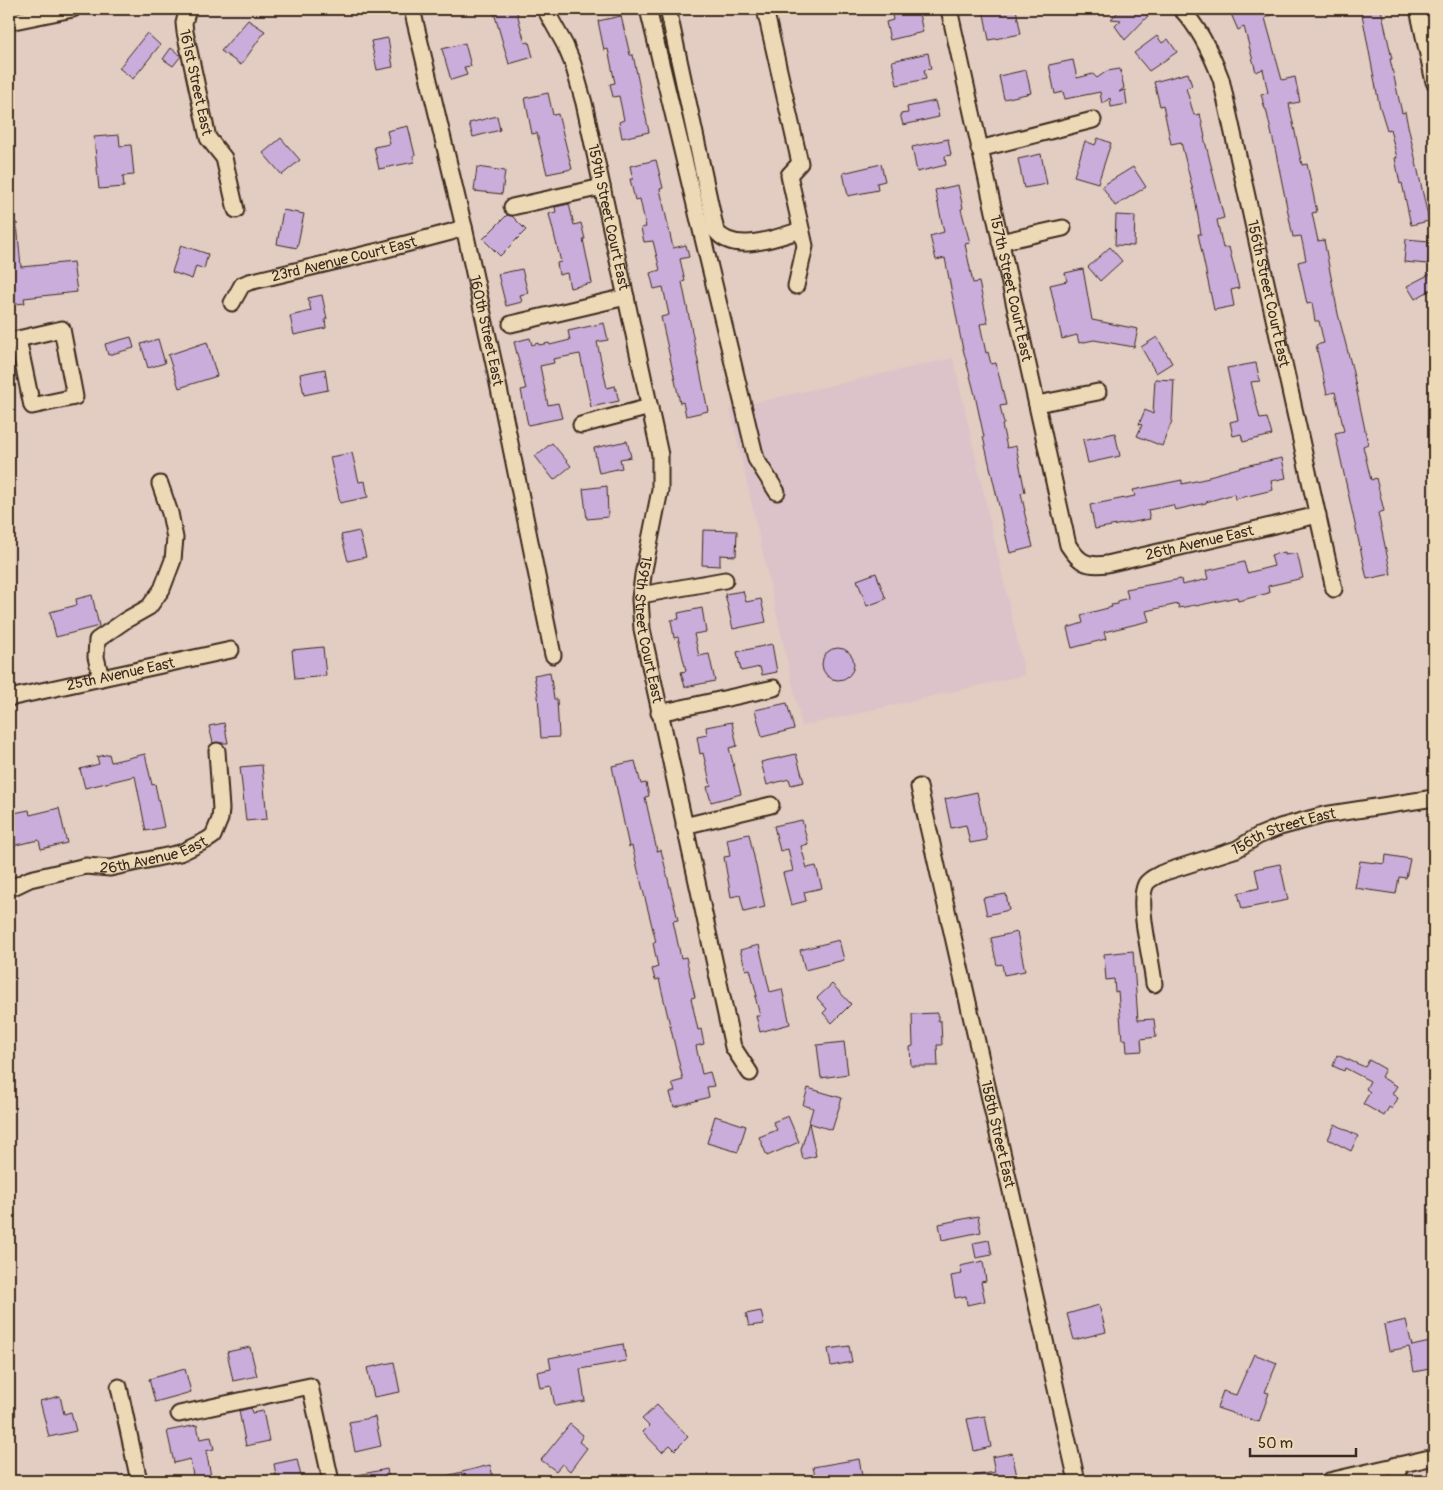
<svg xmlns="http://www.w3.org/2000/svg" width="1443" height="1490" font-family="Pangolin,sans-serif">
<rect width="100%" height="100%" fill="#e3ccc2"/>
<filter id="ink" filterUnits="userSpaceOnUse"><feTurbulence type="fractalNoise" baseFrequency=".02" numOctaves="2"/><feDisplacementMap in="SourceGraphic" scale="10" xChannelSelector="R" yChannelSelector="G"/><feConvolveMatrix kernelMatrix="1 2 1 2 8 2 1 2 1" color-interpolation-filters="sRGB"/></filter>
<g filter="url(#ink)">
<!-- built -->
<path fill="#dcc3c9" d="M953 358 1025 675 802 726 730 408Z"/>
<!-- building -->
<g fill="#caadda" stroke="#3b2a1e">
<path d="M493 9H516L525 43 529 42 533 57 509 64Z"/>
<path d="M918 9 923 32 890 40 886 22 893 20 892 14Z"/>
<path d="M983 9H1016L1021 34 989 40Z"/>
<path d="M1121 9H1140L1148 16 1125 40 1115 26 1121 20 1111 19Z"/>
<path d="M1229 9H1285L1265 18 1282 80 1295 77 1300 102 1289 104 1302 165 1307 164 1317 212 1312 213 1318 241 1324 240 1338 314 1352 368 1368 444 1363 446 1371 480 1376 478 1384 511 1378 513 1391 574 1367 579 1335 433 1344 431 1339 408 1335 392 1327 394 1316 345 1324 343 1319 321H1315L1312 303 1307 304 1298 262 1306 260 1301 236 1293 237 1276 153 1266 109H1265L1261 94 1268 93 1263 69 1256 72 1244 27 1238 30Z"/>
<path d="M1361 9H1381L1392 59H1390L1402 113 1405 112 1429 221 1411 225 1402 183 1400 184 1395 158H1397L1390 129 1387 130 1379 104Z"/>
<path d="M621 16 630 55H633L649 132 622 138 619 122 624 120 619 96 613 97 610 84 615 83 608 49 604 50 598 21Z"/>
<path d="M248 20 265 31 241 65 221 51Z"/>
<path d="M147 33 160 45 133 79 119 68Z"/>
<path d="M1157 36 1162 43 1168 39 1177 52 1149 71 1134 53Z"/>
<path d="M388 38 393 67 377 70 371 41Z"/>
<path d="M465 43 471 66 464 67 467 75 451 80 442 49Z"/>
<path d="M171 48 181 56 173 66 163 59Z"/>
<path d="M928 53 931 69 924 70 926 79 897 85 892 61Z"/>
<path d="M1073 60 1077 78 1093 74 1097 78 1107 71 1120 69 1124 88 1119 92 1125 90 1127 104 1111 107 1110 98 1102 104 1100 92 1065 99 1063 92 1055 94 1049 65Z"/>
<path d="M1026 70 1031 93 1004 99 999 76Z"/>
<path d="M1188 73 1192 86 1186 88 1194 115 1200 114 1205 137H1204L1224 218 1217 220 1223 248 1229 247 1239 288 1231 290 1234 306 1214 310 1198 234H1201L1195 199 1181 142 1171 144 1163 105 1160 106 1154 82Z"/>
<path d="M548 93 553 115 558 114 572 169 547 174 537 133 532 134 525 98Z"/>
<path d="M935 101 939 117 903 125 900 114 908 113 907 107Z"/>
<path d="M497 116 500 130 473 137 469 123Z"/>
<path d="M408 126 415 155 413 156 414 162 379 169 374 147 390 144 387 131Z"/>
<path d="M119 135 120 146 131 145 134 175 123 176 124 187 99 189 94 137Z"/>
<path d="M281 138 300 160 282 175 263 153Z"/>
<path d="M1098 138 1111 143 1098 183 1074 176 1085 141 1095 145Z"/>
<path d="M948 139 951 155 945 156 946 165 917 172 912 147Z"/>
<path d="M1041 154 1047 184 1024 188 1018 159Z"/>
<path d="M656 160 663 188 660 189 673 248 686 245 689 257 680 259 685 281 682 282 708 411 686 416 683 402 680 403 661 317 669 315 663 287 654 289 650 273 660 270 653 241 644 242 641 228 646 227 640 199 635 200 630 179H633L630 166Z"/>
<path d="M881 164 885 181 877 183 878 190 848 196 843 173Z"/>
<path d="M477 167 505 171 502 194 474 191Z"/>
<path d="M1133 167 1146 187 1115 206 1102 186Z"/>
<path d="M958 185 963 208 961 209 970 243 965 244 973 283 979 282 988 323 980 324 986 353 988 352 991 364 996 363 1006 405 1000 406 1004 424 1002 425 1007 448 1016 446 1025 492 1021 493 1025 511H1024L1033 547 1010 553 983 437H984L975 395 962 345 945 258 936 260 930 236 944 232 935 190Z"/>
<path d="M569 204 574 225 581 223 585 239H583L592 283 570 288 567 273 559 275 557 263 561 262 549 214 556 212 555 207Z"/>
<path d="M283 210 304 214 297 248 277 244Z"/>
<path d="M507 215 512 216 526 230 500 256 483 239Z"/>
<path d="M1116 215 1135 216 1134 246 1115 245Z"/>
<path d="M9 223H17L21 267 73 262 77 292 24 298 25 303 9 305Z"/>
<path d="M1406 239 1429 241 1428 264 1404 262Z"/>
<path d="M181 245 208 254 204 269 196 266 192 279 172 272Z"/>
<path d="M1110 247 1122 261 1100 281 1088 267Z"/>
<path d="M522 269 528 293 520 295 522 302 506 306 498 274Z"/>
<path d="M1083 269 1092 320 1138 329 1134 347 1094 340 1079 343 1077 335 1062 339 1050 285 1067 281 1065 273Z"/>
<path d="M1430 274 1434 282V288L1415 299 1407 286Z"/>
<path d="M322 295 327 319H325L326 328 294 335 290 316 311 311 308 298Z"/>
<path d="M604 323 608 340 597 342 607 388 615 386 619 401 591 407 580 354 553 359 554 363 540 366 548 405 558 403 562 418 528 425 521 390 526 389 514 342 530 338 532 345 538 343 539 345 549 343 550 345 570 340 568 331Z"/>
<path d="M131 337 134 348 108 355 105 344Z"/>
<path d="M1157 337 1172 363 1156 373 1141 347Z"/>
<path d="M158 339 165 363 148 368 141 344Z"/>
<path d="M207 342 217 376 179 388 168 355Z"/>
<path d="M1256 363 1260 381 1251 382 1260 419 1267 418 1272 435 1243 442 1241 434 1233 436 1230 422 1238 420 1227 368Z"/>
<path d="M325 369 328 390 304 395 300 374Z"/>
<path d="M1155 379 1174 380 1172 421 1162 446 1137 436 1142 425 1139 424 1145 410 1153 414Z"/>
<path d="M1115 433 1120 456 1088 463 1083 440Z"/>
<path d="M627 441 631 457 620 459 622 468 599 473 594 448Z"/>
<path d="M552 443 571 466 554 480 535 456Z"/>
<path d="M352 453 359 482 365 481 368 497 340 503 330 457Z"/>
<path d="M1282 458 1286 478 1271 481 1273 490 1235 499 1234 494 1206 502V503L1175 510 1173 505 1148 510 1150 519 1095 529 1090 505 1135 496 1133 490 1182 480V484L1209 478V476L1249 465Z"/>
<path d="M607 486 608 517 587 519 583 489Z"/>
<path d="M703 530 737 531 736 556 720 555V566L702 565Z"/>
<path d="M359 531 366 557 348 561 341 535Z"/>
<path d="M1285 552V555L1297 553 1303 578 1268 586 1269 593 1238 601 1237 597 1196 606 1195 605 1179 608 1178 604 1146 611 1149 621 1104 632 1106 639 1072 648 1067 628 1083 623 1081 615 1112 607 1111 605 1118 604V601L1128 598 1126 589 1181 579 1182 585 1208 579 1206 571 1244 562 1247 573 1274 566 1271 555Z"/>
<path d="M876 573 886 599 867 606 857 580Z"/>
<path d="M743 591 746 602 761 599 766 622 733 629 725 594Z"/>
<path d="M92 595 99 626 56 637 50 612 77 605 76 599Z"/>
<path d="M702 608 706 632 694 634 699 656 709 654 715 681 685 687 681 672 686 671 678 637 674 638 671 620 679 619 678 613Z"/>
<path d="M772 644 777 672 762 675 760 667 741 671 737 652Z"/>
<path d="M323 647 326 676 295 679 292 650Z"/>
<circle cx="838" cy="664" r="16"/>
<path d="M550 672 554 699H557L559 737 541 738 538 696 534 675Z"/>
<path d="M787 703 794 729 762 737 755 710Z"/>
<path d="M732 722 737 746 729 748 741 794 711 802 707 787 711 786 703 753 700 754 697 737 707 735 706 727Z"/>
<path d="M224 723 228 743H213L209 726Z"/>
<path d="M109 754 111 762 145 754 152 785 155 784 164 827 146 831 135 776 85 788 80 769 99 764 97 757Z"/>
<path d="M796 754 804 782 791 785 789 779 767 785 761 762Z"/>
<path d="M635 761 641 784 646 783 649 796 645 797 657 851 661 850 678 920 673 921 681 958 686 957 695 997 691 998 698 1030 701 1029 704 1044 696 1046 702 1074 710 1072 714 1086 707 1087 709 1097 674 1107 670 1093 675 1091 672 1083 683 1080 659 979 655 980 652 969 658 967 653 943 656 942 632 846 629 847 612 766Z"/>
<path d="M262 765 267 819 246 821 240 767Z"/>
<path d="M977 792 987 840 970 843 966 825 951 828 945 799Z"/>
<path d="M59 808 67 843 41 849 39 840 11 846 9 836V814L29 810 30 815Z"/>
<path d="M802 820 808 844 801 846 807 868 816 866 822 888 804 892 806 901 791 905 783 873 793 871 788 849 780 851 774 826Z"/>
<path d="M749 834 765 907 744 912 740 895 731 897 724 857 730 856 727 839Z"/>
<path d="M1386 855 1410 859 1406 878 1399 877 1396 894 1355 888 1360 861 1385 864Z"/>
<path d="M1280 864 1288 900 1242 909 1238 893 1259 888 1255 869Z"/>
<path d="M1006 894 1009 910 987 915 983 898Z"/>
<path d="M1017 932 1025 971 1004 975 1002 964 997 965 991 938Z"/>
<path d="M839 940 844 960 805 970 800 950Z"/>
<path d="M759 945 770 992 782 989 790 1024 760 1032 756 1016H760L755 996H757L750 969 746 970 740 950Z"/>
<path d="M1133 951 1138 1020 1154 1019 1156 1037 1141 1039 1142 1051 1127 1052 1126 1039 1122 1040 1118 991 1115 992 1114 979 1106 980 1104 954Z"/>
<path d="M832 984 851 1004 832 1023 823 1013 827 1009 817 998Z"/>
<path d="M938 1013V1021H941L942 1045H937L938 1066H911L910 1047 913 1046 912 1014Z"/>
<path d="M844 1042 848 1074 821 1078 817 1045Z"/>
<path d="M1337 1055 1365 1067 1369 1060 1385 1069 1381 1077 1397 1086 1392 1094 1398 1098 1392 1109 1389 1107 1384 1116 1363 1104 1370 1092 1366 1089 1370 1081 1345 1068 1344 1071 1333 1066Z"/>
<path d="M808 1088 842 1098 832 1130 809 1123 816 1156 803 1159 801 1150 813 1108 803 1105Z"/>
<path d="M715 1116 746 1126 738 1152 707 1143Z"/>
<path d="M788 1116 799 1142 767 1156 759 1137 777 1130 773 1122Z"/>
<path d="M1335 1124 1358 1136 1351 1151 1328 1139Z"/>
<path d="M978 1216 981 1232 942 1240 939 1224Z"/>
<path d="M989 1240 992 1255 976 1258 973 1243Z"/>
<path d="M983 1261 986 1281 981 1282 985 1301 967 1305 966 1296 955 1298 951 1276 962 1274 960 1266Z"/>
<path d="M1099 1305 1106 1332 1074 1340 1067 1314Z"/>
<path d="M761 1311 764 1324 749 1326 746 1314Z"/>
<path d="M1406 1320 1412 1346 1434 1341V1368L1414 1372 1409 1347 1389 1351 1384 1325Z"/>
<path d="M623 1344 626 1361 580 1369 585 1401 555 1406 551 1386 540 1388 537 1372 551 1369 549 1358Z"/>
<path d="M849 1346 852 1362 831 1366 828 1349Z"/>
<path d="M250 1347 257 1376 233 1381 227 1352Z"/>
<path d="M1254 1354 1277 1363 1265 1392 1269 1393 1259 1422 1217 1408 1223 1391 1236 1395Z"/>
<path d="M394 1362 400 1392 374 1397 367 1368Z"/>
<path d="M185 1369 191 1392 155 1402 149 1379Z"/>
<path d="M60 1396 64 1414 71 1412 76 1431 49 1437 40 1401Z"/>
<path d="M657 1405 688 1437 675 1450 670 1445 662 1452 643 1432 649 1426 642 1419Z"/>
<path d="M251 1408 252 1413 263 1411 269 1441 246 1446 239 1411Z"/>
<path d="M985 1416 991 1447 974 1451 967 1419Z"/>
<path d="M375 1417 381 1446 355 1452 349 1422Z"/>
<path d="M570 1424 583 1435 579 1442 587 1448 570 1471 562 1464 556 1471 541 1460Z"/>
<path d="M197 1425 200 1439 211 1437 214 1449 206 1451 212 1481H194L190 1459 174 1463 167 1431Z"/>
<path d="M1012 1453 1018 1481H974L973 1476 995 1472 992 1457Z"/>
<path d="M297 1459 302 1481H277L274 1464Z"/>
<path d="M859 1459 863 1481H816L813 1467Z"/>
<path d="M490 1465 494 1481H443L442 1477Z"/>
<path d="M387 1469 389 1481H354L353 1476Z"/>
</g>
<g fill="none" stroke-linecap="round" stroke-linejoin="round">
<defs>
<g id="minor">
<path id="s1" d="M188 9 184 23 185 32 208 138 224 158 236 210"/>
<path id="s2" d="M412 9 464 227 494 364 553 655"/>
<path id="s3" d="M545 9 565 45 573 64 584 103 660 455V490L643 575 640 599 642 629 733 1047 750 1073"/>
<path d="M648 9 756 459 777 492"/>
<path d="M668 9 716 231C734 255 778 237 801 230"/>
<path d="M765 9 800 163 789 175 805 246 796 286"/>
<path id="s4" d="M949 9 1068 545C1079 562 1086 567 1107 564L1318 515"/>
<path id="s5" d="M1181 9C1200 28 1212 55 1221 79L1334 589"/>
<path d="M1418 9 1434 82"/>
<path d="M9 22 73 9"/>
<path d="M979 149 1093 120"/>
<path d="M512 207 602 187"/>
<path d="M1000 242 1063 228"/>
<path id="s6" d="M232 303 242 285 249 282 379 251 451 232 464 227"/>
<path d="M511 324 626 297"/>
<path d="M9 341 62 329 75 397 32 406 18 339"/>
<path d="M1037 404 1098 392"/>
<path d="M581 425 650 407"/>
<path d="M641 595 725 580"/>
<path d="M101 678 96 657 97 640 126 620 149 607 162 589 173 560 175 538 170 513 160 484"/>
<path id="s7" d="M9 698 231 650"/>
<path d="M659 713 774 688"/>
<path id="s8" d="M919 787 1077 1481"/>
<path d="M684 826 771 805"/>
<path id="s9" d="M9 889 30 879 86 866 110 868 180 853 207 840 213 836 220 819 221 809 217 751"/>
<path id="s10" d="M1154 984C1152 960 1136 903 1146 884 1150 878 1157 876 1162 873L1237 849 1258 836 1280 827 1324 815 1434 798"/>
<path d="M119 1387 139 1481"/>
<path d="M179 1414 310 1386 331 1481"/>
<path d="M1396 1465 1400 1481"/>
<path d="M1329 1481 1434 1457"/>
</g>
</defs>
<!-- minor casing -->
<use href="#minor" stroke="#3b2a1e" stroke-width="19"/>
<!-- minor -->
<use href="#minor" stroke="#eed9b7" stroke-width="15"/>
</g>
</g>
<g text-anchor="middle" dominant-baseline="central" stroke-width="4" stroke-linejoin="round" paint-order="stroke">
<!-- street labels -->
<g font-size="15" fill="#3b2a1e" stroke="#eed9b7">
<text stroke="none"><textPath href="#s1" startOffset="75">161st Street East</textPath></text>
<text stroke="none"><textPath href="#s3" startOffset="219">159th Street Court East</textPath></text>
<text stroke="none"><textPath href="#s6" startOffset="126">23rd Avenue Court East</textPath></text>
<text stroke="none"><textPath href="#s4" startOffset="286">157th Street Court East</textPath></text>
<text stroke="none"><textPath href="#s5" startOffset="301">156th Street Court East</textPath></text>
<text stroke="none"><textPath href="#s2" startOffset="330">160th Street East</textPath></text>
<text stroke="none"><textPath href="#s4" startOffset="691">26th Avenue East</textPath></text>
<text stroke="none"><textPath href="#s3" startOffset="639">159th Street Court East</textPath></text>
<text stroke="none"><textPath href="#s7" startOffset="114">25th Avenue East</textPath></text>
<text stroke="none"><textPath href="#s10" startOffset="250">156th Street East</textPath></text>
<text stroke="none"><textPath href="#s9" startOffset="150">26th Avenue East</textPath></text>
<text stroke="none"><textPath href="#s8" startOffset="356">158th Street East</textPath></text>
</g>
</g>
<!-- margin -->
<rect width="1443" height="1490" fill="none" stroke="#eed9b7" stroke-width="30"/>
<rect x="15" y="15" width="1413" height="1460" fill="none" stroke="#3b2a1e" stroke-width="2" filter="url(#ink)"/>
<!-- scale -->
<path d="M1250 1448v8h106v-8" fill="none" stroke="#3b2a1e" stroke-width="2.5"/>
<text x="1258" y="1448" font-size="15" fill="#3b2a1e" stroke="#eed9b7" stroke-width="4" paint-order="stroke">50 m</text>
</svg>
